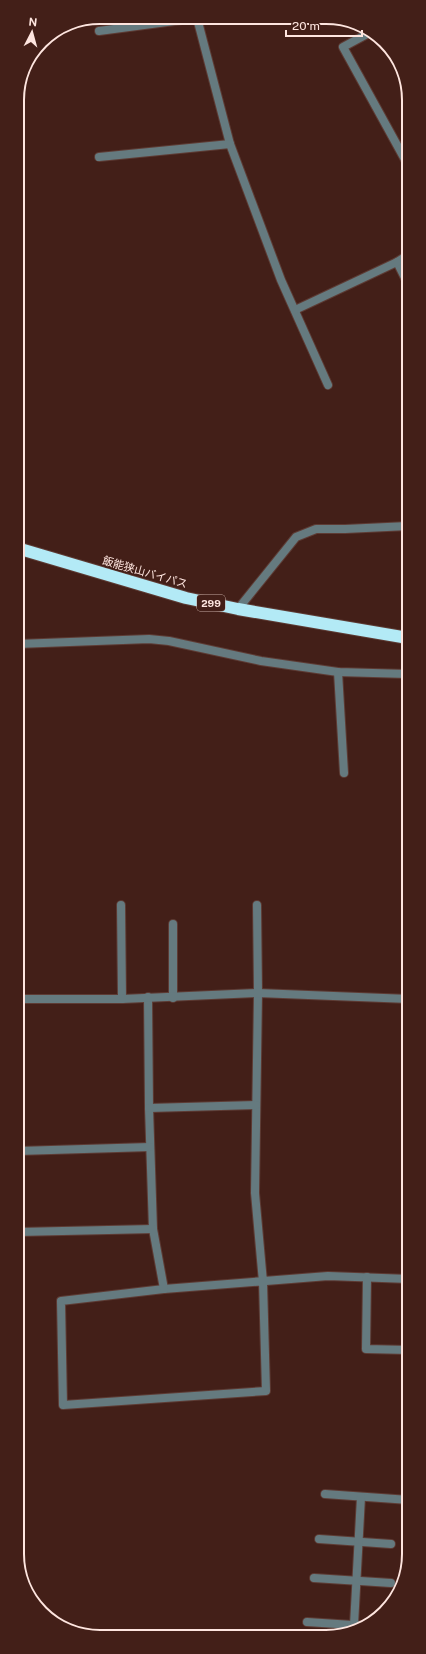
<svg xmlns="http://www.w3.org/2000/svg" width="426" height="1654" font-family="'Public Sans','Noto Sans JP',sans-serif">
<rect width="100%" height="100%" fill="#431f18"/>
<g fill="none" stroke-linecap="round" stroke-linejoin="round">
<defs>
<g id="lane">
<path d="M121 905 122 999"/>
<path d="M173 924V998"/>
<path d="M325 1494 409 1500"/>
<path d="M319 1539 391 1544"/>
<path d="M314 1578 391 1583"/>
<path d="M307 1622 368 1626"/>
<path d="M354 1625 361 1497"/>
</g>
<g id="street">
<path d="M134 17 135 26"/>
<path d="M197 18 230 144 281 280 328 385"/>
<path d="M99 31 197 18"/>
<path d="M369 33 343 47 408 165"/>
<path d="M99 157 230 144"/>
<path d="M397 262 408 284"/>
<path d="M295 310 397 262 408 255"/>
<path d="M238 609 296 537 316 529H345L408 526"/>
<path d="M17 644 149 639 169 641 261 661 338 672 408 674"/>
<path d="M338 672 344 773"/>
<path d="M257 905 258 993 255 1193 263 1282 266 1391 63 1405 61 1301 164 1289 328 1276 409 1279"/>
<path d="M148 997 149 1108 153 1229 164 1289"/>
<path d="M18 999H122L258 993 409 999"/>
<path d="M149 1108 256 1105"/>
<path d="M18 1151 150 1147"/>
<path d="M18 1232 153 1229"/>
<path d="M367 1277 366 1349 409 1350"/>
</g>
<path id="highway" d="M17 548 186 598 238 609 408 638"/>
</defs>
<!-- lane casing -->
<use href="#lane" stroke="#5d3b34" stroke-width="10"/>
<!-- street casing -->
<use href="#street" stroke="#5d3b34" stroke-width="10"/>
<!-- highway casing -->
<use href="#highway" stroke="#5d3b34" stroke-width="14"/>
<!-- lane -->
<use href="#lane" stroke="#657a7f" stroke-width="8"/>
<!-- street -->
<use href="#street" stroke="#657a7f" stroke-width="8"/>
<!-- highway -->
<use href="#highway" stroke="#b3eaf6" stroke-width="12"/>
</g>
<g text-anchor="middle" dominant-baseline="central" stroke-width="3.5" stroke-linejoin="round" paint-order="stroke">
<!-- shield labels -->
<rect fill="#431f18" stroke="#c6aaa3" stroke-width="1" x="197" y="595" width="28" height="16" rx="3"/>
<g font-size="10" font-weight="bold" fill="#fee5df">
<text x="211" y="603">299</text>
</g>
<!-- street labels -->
<g font-size="11" fill="#fee5df" stroke="#431f18">
<text transform="translate(145 572) rotate(16)">飯能狭山バイパス</text>
</g>
</g>
<!-- crop -->
<path d="M0 0H426V1654H0ZM100 24H326A76 76 0 0 1 402 100V1554A76 76 0 0 1 326 1630H100A76 76 0 0 1 24 1554V100A76 76 0 0 1 100 24Z" fill="#431f18" fill-rule="evenodd"/>
<path fill="none" stroke="#fee5df" stroke-width="2" d="M100 24H326A76 76 0 0 1 402 100V1554A76 76 0 0 1 326 1630H100A76 76 0 0 1 24 1554V100A76 76 0 0 1 100 24Z"/>
<!-- north arrow -->
<g transform="translate(32 32) rotate(6)" stroke="#431f18" stroke-width="3" paint-order="stroke">
<path d="M0-3L7 15L0 10L-7 15Z" fill="#fee5df"/>
<text y="-6" font-size="11" font-weight="bold" text-anchor="middle" fill="#fee5df">N</text>
</g>
<!-- scale -->
<path d="M286 30v6h76v-6" fill="none" stroke="#fee5df" stroke-width="2"/>
<text x="292" y="30" font-size="12" fill="#fee5df" stroke="#431f18" stroke-width="3" paint-order="stroke">20 m</text>
</svg>
